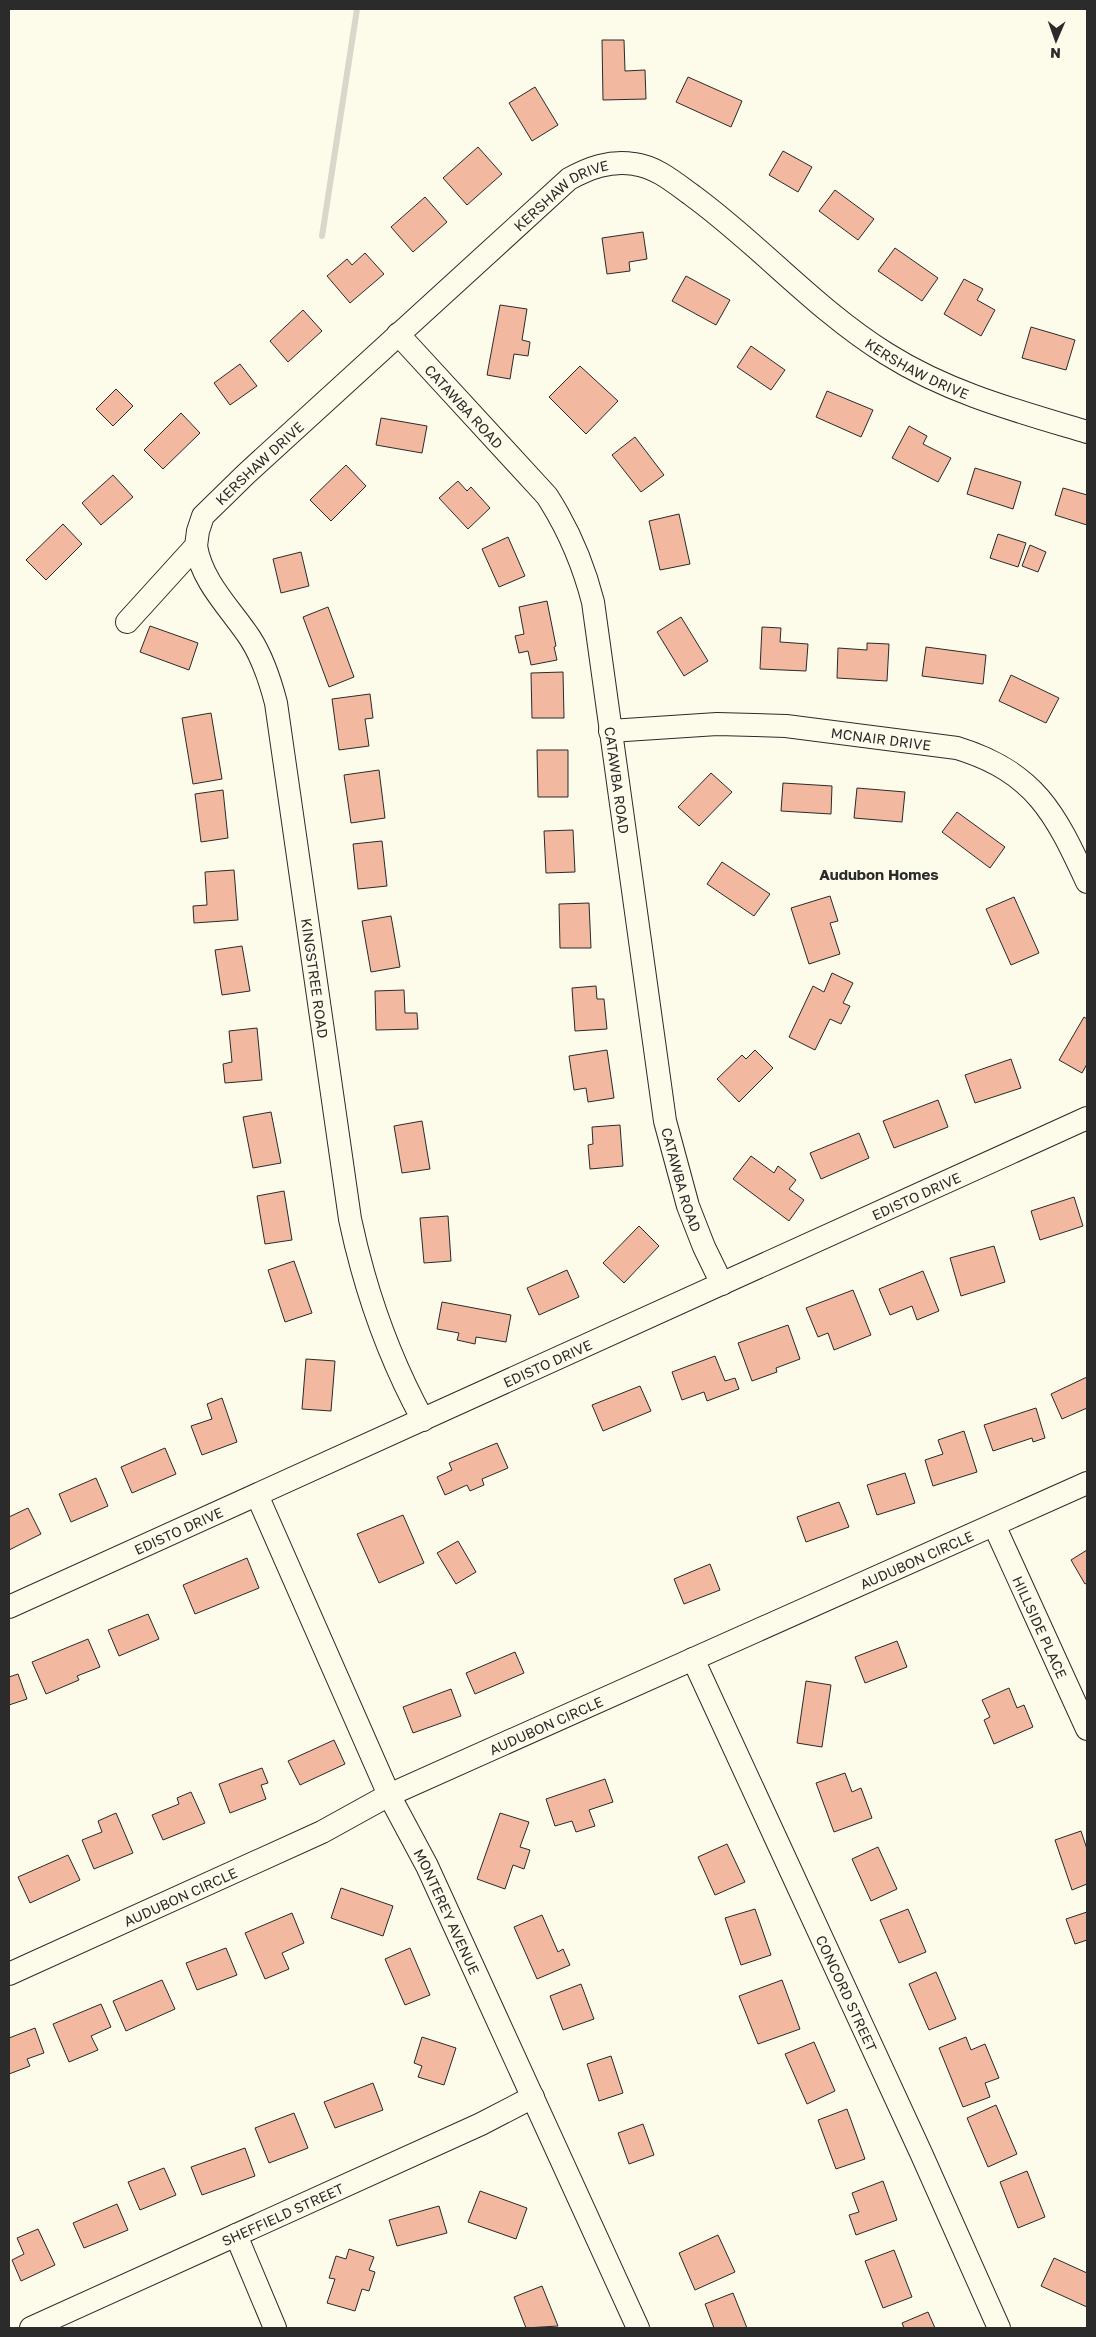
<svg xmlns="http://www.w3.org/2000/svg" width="1096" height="2337" font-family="'Golos Text',sans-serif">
<rect width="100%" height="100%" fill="#fdfbea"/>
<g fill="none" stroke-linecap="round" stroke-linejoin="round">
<!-- stream -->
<path stroke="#d8d7c9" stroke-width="6" d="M322 236 357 9"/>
</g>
<!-- building -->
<g fill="#f2b8a0" stroke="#2b2b2b">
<path d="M602 40H624L625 71 645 70 646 99 603 100Z"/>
<path d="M688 77 742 101 731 127 676 102Z"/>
<path d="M535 87 558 125 532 141 509 103Z"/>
<path d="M478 147 502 174 467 205 443 178Z"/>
<path d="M783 151 812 167 798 192 769 175Z"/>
<path d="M835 190 874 219 858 240 819 211Z"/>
<path d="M425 197 447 222 413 252 391 227Z"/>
<path d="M643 232 647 259 629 262 630 271 607 274 602 238Z"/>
<path d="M895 248 938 278 922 301 878 271Z"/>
<path d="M365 253 384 274 350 303 327 276 347 259 352 265Z"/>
<path d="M686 276 730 300 716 325 672 301Z"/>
<path d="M964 279 983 289 977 300 995 310 981 336 944 314Z"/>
<path d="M500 305 527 309 522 340 530 342 528 356 514 354 510 379 487 375Z"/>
<path d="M303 310 322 331 288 362 270 341Z"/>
<path d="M1031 327 1075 340 1066 370 1022 358Z"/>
<path d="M751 346 785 370 771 390 737 367Z"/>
<path d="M240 364 257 386 230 405 214 383Z"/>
<path d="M580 366 618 401 586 434 549 397Z"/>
<path d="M116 389 133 406 113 426 96 409Z"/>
<path d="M827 391 873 410 861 437 816 417Z"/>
<path d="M181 413 200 433 163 469 144 450Z"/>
<path d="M381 418 427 426 422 453 376 445Z"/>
<path d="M909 426 927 436 923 444 951 458 938 482 892 458Z"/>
<path d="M635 437 664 475 641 492 612 455Z"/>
<path d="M346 465 366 486 331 521 310 500Z"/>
<path d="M975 468 1021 482 1013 509 967 494Z"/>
<path d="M113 475 133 497 101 525 82 503Z"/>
<path d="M458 481 467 491 471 487 490 508 468 529 439 498Z"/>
<path d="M1063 488 1087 495V525L1055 515Z"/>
<path d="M679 514 690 564 660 570 649 521Z"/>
<path d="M63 524 82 544 46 580 26 560Z"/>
<path d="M998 534 1026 543 1018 567 990 558Z"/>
<path d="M508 537 525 576 499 587 482 549Z"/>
<path d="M1030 545 1046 552 1038 572 1022 566Z"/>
<path d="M301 552 309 586 281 593 273 559Z"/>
<path d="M547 601 556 646 554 647 557 660 531 665 528 651 519 653 515 636 524 634 519 607Z"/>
<path d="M328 607 354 677 329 687 303 617Z"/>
<path d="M681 617 708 661 684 676 657 632Z"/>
<path d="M150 626 198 643 189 670 140 652Z"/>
<path d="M762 627 781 628 780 642 808 644 806 671 760 669Z"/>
<path d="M867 643 889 644 887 681 837 678 838 648 867 650Z"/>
<path d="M926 647 986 655 983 684 922 676Z"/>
<path d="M563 672 564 718H532L531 673Z"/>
<path d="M1011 675 1059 698 1046 723 999 701Z"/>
<path d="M370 694 373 718 365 719 369 746 339 750 332 699Z"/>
<path d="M211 713 222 779 193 784 182 718Z"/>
<path d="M537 750H568V797H538Z"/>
<path d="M379 770 385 818 351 823 344 775Z"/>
<path d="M711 773 732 792 699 826 678 807Z"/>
<path d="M783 783 832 786 831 814 781 811Z"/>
<path d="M857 788 905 792 902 822 854 818Z"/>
<path d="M223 790 228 838 201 842 195 794Z"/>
<path d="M957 812 1005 847 990 868 942 832Z"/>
<path d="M573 830 575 872 546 873 544 831Z"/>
<path d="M382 841 387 886 358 889 353 844Z"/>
<path d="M722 862 770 894 754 916 707 884Z"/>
<path d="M234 870 238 920 194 923 193 906 207 905 205 872Z"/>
<path d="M830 896 838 921 830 923 840 954 809 964 791 908Z"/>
<path d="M1014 897 1039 953 1011 965 986 909Z"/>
<path d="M589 903 591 948H560L559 904Z"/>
<path d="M391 916 400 967 371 972 362 921Z"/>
<path d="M242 946 250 991 222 995 215 950Z"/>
<path d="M832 973 853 983 843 1003 850 1006 841 1024 830 1019 815 1050 789 1037 813 986 824 992Z"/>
<path d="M596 986 597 999H604L607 1029 575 1031 572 988Z"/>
<path d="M404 990 405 1013H417L418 1029 376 1030 375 991Z"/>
<path d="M1084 1017 1087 1019V1064L1082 1073 1059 1060Z"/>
<path d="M257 1028 262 1080 225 1083 223 1064 232 1062 229 1031Z"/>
<path d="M607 1050 614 1098 588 1102 586 1088 574 1090 569 1056Z"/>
<path d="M755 1050 773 1068 739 1102 717 1079 742 1055 746 1059Z"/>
<path d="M1011 1059 1021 1088 975 1103 965 1075Z"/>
<path d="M938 1100 948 1127 894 1148 883 1121Z"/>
<path d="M271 1112 281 1163 253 1168 243 1117Z"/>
<path d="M422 1121 430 1169 402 1173 394 1126Z"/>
<path d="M620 1125 623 1166 590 1169 588 1145 593 1144 592 1127Z"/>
<path d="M859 1133 869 1158 821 1179 810 1153Z"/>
<path d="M751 1156 774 1173 778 1166 796 1180 789 1189 804 1200 789 1221 733 1179Z"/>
<path d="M284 1191 292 1240 265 1244 257 1196Z"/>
<path d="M1074 1197 1083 1226 1040 1240 1031 1211Z"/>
<path d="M448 1216 451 1261 424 1263 420 1218Z"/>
<path d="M639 1226 659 1246 624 1283 603 1263Z"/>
<path d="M994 1246 1005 1282 961 1296 950 1258Z"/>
<path d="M294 1261 312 1313 285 1322 268 1270Z"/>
<path d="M567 1270 579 1297 539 1315 527 1288Z"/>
<path d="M923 1271 939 1311 917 1320 912 1306 890 1315 879 1289Z"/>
<path d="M853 1290 871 1335 834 1350 828 1333 818 1337 806 1308Z"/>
<path d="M442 1302 511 1315 506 1342 476 1337 475 1344 457 1340 459 1333 437 1329Z"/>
<path d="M788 1325 800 1359 776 1368 777 1372 752 1381 738 1343Z"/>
<path d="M715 1356 725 1381 735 1378 739 1389 707 1401 704 1392 682 1400 672 1372Z"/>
<path d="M306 1359 335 1361 331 1411 302 1409Z"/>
<path d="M1087 1377V1408L1062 1419 1051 1394Z"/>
<path d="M640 1386 651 1411 603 1431 592 1405Z"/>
<path d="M222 1398 237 1442 202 1455 191 1426 212 1419 207 1404Z"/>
<path d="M1036 1408 1045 1438 1033 1442 1032 1438 993 1451 984 1425Z"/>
<path d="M964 1431 977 1472 933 1486 925 1460 943 1454 938 1440Z"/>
<path d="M497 1443 508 1468 482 1479 484 1485 470 1491 467 1485 445 1495 437 1477 452 1470 449 1463Z"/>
<path d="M165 1448 176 1474 132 1493 121 1467Z"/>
<path d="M905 1473 915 1503 877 1515 867 1485Z"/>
<path d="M96 1478 108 1506 71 1522 59 1494Z"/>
<path d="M839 1502 849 1527 806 1542 797 1517Z"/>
<path d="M28 1508 41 1534 9 1550V1517Z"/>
<path d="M403 1515 424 1563 379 1583 357 1534Z"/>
<path d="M458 1541 476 1572 456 1584 437 1553Z"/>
<path d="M1087 1550V1583L1085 1584 1071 1560Z"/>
<path d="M247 1558 259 1588 195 1614 183 1585Z"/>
<path d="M710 1564 720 1590 684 1604 674 1579Z"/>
<path d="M148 1614 159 1639 119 1656 108 1630Z"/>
<path d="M88 1639 100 1667 77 1676 79 1680 46 1694 32 1662Z"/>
<path d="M897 1641 907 1667 865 1683 855 1657Z"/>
<path d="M515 1652 524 1673 475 1694 466 1673Z"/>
<path d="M18 1674 27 1699 9 1705V1677Z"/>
<path d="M806 1681 831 1685 822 1747 797 1743Z"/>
<path d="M1009 1688 1017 1708 1024 1705 1033 1727 994 1744 984 1720 990 1717 982 1700Z"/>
<path d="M451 1689 461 1716 413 1733 403 1707Z"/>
<path d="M334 1740 345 1764 300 1785 288 1761Z"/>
<path d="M262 1768 268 1783 261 1785 266 1799 230 1813 219 1784Z"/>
<path d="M845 1773 852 1792 861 1788 872 1818 834 1832 816 1783Z"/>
<path d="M605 1779 613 1802 589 1810 595 1826 576 1832 572 1821 555 1826 546 1799Z"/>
<path d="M191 1792 205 1823 163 1840 152 1815 179 1804 177 1798Z"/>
<path d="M116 1813 133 1853 94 1869 82 1840 102 1832 98 1821Z"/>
<path d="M500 1813 529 1822 520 1847 530 1850 524 1869 513 1865 505 1889 477 1879Z"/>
<path d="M1081 1831 1087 1849V1884L1072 1890 1055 1840Z"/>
<path d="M727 1844 745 1882 715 1895 698 1857Z"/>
<path d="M878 1847 897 1889 871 1901 852 1859Z"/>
<path d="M68 1855 80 1880 30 1903 18 1877Z"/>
<path d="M341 1888 393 1906 383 1936 331 1918Z"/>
<path d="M755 1909 771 1955 741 1965 725 1918Z"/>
<path d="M908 1909 926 1952 899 1963 880 1920Z"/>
<path d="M1087 1912V1940L1075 1944 1066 1919Z"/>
<path d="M292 1913 304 1943 282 1953 289 1969 265 1979 245 1933Z"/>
<path d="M542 1915 558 1952 563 1949 570 1965 537 1979 514 1927Z"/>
<path d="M226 1948 237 1975 197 1990 186 1963Z"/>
<path d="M410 1948 430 1995 405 2005 385 1959Z"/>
<path d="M936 1972 956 2019 929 2030 909 1984Z"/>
<path d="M162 1980 175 2009 126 2031 113 2001Z"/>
<path d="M782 1980 800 2029 758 2044 739 1996Z"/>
<path d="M581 1984 594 2019 563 2030 550 1996Z"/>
<path d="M101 2004 111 2027 91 2036 98 2050 69 2062 53 2024Z"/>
<path d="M35 2028 44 2053 27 2059 30 2066 9 2074V2038Z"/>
<path d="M422 2037 456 2048 444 2085 418 2077 422 2066 414 2063Z"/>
<path d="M966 2037 971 2050 985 2044 999 2078 985 2083 990 2097 963 2107 939 2048Z"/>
<path d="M814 2042 835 2091 807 2104 785 2054Z"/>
<path d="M611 2056 623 2093 599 2101 587 2064Z"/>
<path d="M373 2083 383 2110 335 2128 324 2102Z"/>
<path d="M996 2105 1017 2154 988 2167 967 2118Z"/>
<path d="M847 2109 865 2159 836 2169 818 2120Z"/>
<path d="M294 2113 308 2148 269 2163 255 2128Z"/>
<path d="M643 2124 654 2155 629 2164 618 2133Z"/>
<path d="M245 2148 255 2176 202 2195 191 2167Z"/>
<path d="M164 2168 176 2195 140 2210 128 2182Z"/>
<path d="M1027 2171 1045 2217 1018 2228 1000 2182Z"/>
<path d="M883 2181 897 2220 856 2235 849 2215 859 2212 852 2193Z"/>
<path d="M480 2191 527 2208 516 2239 468 2222Z"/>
<path d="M117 2204 128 2230 84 2248 73 2223Z"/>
<path d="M439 2206 447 2233 397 2246 389 2220Z"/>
<path d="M38 2229 55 2265 21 2281 12 2260 24 2254 17 2238Z"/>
<path d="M718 2235 735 2272 695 2290 679 2253Z"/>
<path d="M349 2249 374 2257 369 2270 375 2272 369 2291 362 2289 355 2311 327 2303 335 2279 329 2278 336 2256 346 2259Z"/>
<path d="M894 2250 912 2297 883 2308 865 2261Z"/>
<path d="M1054 2258 1087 2273V2307L1041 2286Z"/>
<path d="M542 2286 558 2326 526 2328 514 2297Z"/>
<path d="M733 2293 747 2328H714L705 2304Z"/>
<path d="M928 2312 935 2328H904L902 2323Z"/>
</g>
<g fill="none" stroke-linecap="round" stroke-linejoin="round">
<defs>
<g id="minor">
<path id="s1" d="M398 334 547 496C569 530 583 563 593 602L665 1121 688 1206 704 1247 722 1284"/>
<path id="s2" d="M196 546C202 582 230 608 250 638 263 658 270 680 276 703L350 1219C365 1290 388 1356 423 1420"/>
<path id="s3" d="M127 622 196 546 198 531 203 516 246 474 569 179C589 168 610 160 634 164 657 167 675 183 693 196 760 245 816 310 887 354 949 393 1017 411 1087 432"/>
<path id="s4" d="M610 731 717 724 786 726 957 748C1035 772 1055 813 1087 882"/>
<path id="s5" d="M257 1495 389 1795 427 1866 638 2328"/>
<path id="s6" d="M994 1525 1087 1729"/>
<path id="s7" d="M9 1607 1087 1118"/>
<path id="s8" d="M693 1659 921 2153 999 2328"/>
<path id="s9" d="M9 1974 322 1832 389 1795 1087 1483"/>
<path d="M236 2235 275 2328"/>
<path id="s10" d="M31 2328 481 2124 533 2097"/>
</g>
</defs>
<!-- minor casing -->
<use href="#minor" stroke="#2b2b2b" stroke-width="24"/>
<!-- minor -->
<use href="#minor" stroke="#fdfbea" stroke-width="22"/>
</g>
<g text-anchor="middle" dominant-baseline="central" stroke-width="4" stroke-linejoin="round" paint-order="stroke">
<!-- street labels -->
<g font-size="14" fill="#2b2b2b" stroke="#fdfbea">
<text stroke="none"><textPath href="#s3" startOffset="616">KERSHAW DRIVE</textPath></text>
<text stroke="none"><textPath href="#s3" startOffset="1051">KERSHAW DRIVE</textPath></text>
<text stroke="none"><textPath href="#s1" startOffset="98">CATAWBA ROAD</textPath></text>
<text stroke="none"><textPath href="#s3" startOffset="211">KERSHAW DRIVE</textPath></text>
<text stroke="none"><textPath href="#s4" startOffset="272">MCNAIR DRIVE</textPath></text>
<text stroke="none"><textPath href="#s1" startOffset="516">CATAWBA ROAD</textPath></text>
<text stroke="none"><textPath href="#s2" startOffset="456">KINGSTREE ROAD</textPath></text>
<text stroke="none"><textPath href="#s1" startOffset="921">CATAWBA ROAD</textPath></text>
<text stroke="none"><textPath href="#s7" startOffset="996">EDISTO DRIVE</textPath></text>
<text stroke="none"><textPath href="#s7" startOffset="591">EDISTO DRIVE</textPath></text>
<text stroke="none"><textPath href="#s7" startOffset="186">EDISTO DRIVE</textPath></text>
<text stroke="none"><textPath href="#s9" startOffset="998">AUDUBON CIRCLE</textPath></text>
<text stroke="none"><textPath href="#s6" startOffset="112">HILLSIDE PLACE</textPath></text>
<text stroke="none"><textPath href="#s9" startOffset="592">AUDUBON CIRCLE</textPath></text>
<text stroke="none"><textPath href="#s9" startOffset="188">AUDUBON CIRCLE</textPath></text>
<text stroke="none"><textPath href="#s5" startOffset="458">MONTEREY AVENUE</textPath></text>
<text stroke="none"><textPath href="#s8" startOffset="368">CONCORD STREET</textPath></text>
<text stroke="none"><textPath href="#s10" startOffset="276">SHEFFIELD STREET</textPath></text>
</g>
<!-- neighbourhood labels -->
<g font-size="15" font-weight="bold" fill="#2b2b2b" stroke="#fdfbea">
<text x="879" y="874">Audubon Homes</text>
</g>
</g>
<!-- border -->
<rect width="1096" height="2337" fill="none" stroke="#2b2b2b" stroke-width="20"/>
<!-- north arrow -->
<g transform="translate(1056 40) rotate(182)" stroke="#fdfbea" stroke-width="4" paint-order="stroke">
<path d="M0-4L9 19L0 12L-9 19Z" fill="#2b2b2b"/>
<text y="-8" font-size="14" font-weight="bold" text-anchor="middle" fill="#2b2b2b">N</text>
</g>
</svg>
